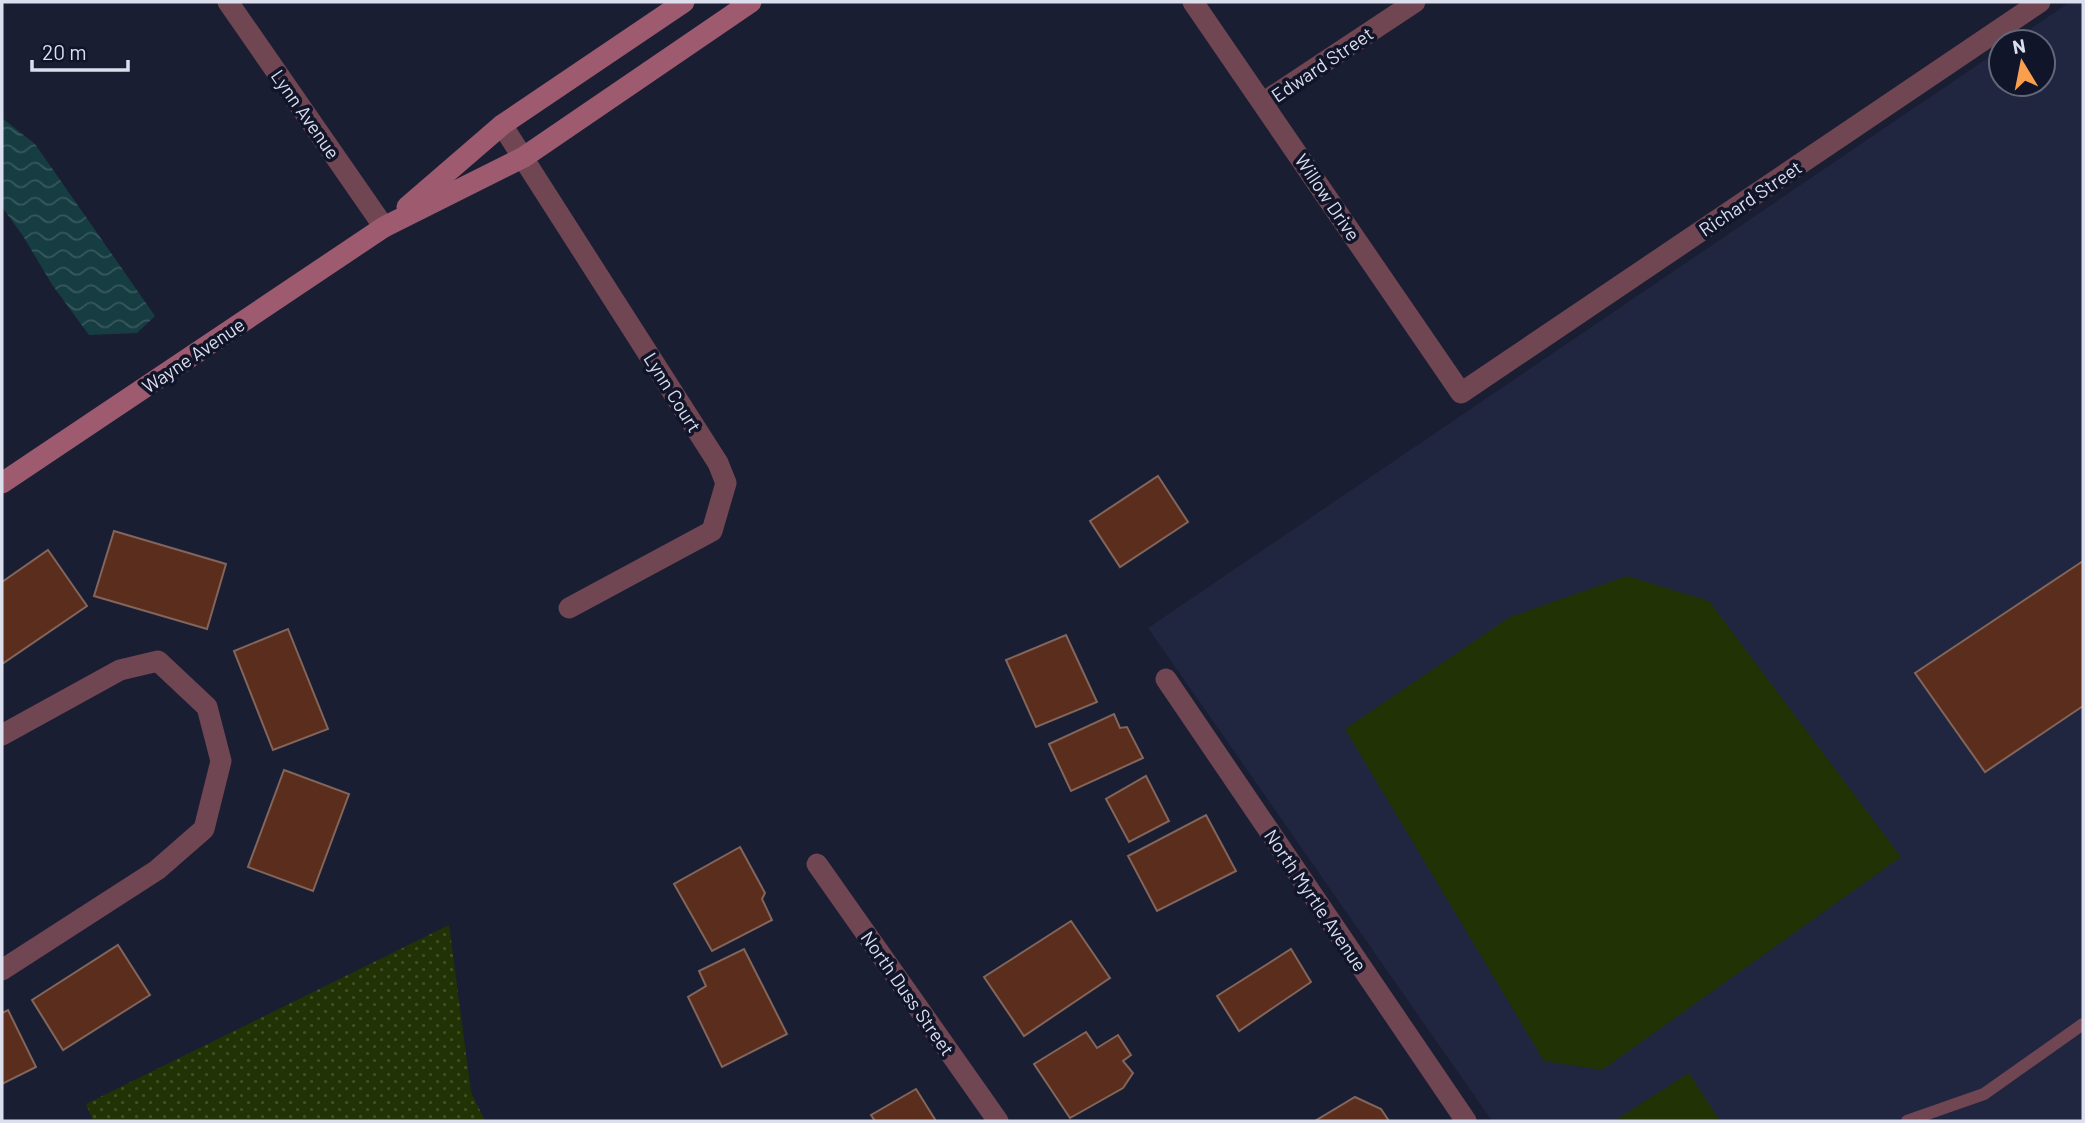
<svg xmlns="http://www.w3.org/2000/svg" width="2085" height="1123" font-family="Barlow,sans-serif">
<defs>
<pattern id="grass-dots" width="8" height="8" patternUnits="userSpaceOnUse" patternTransform="scale(1.75)"><rect width="8" height="8" fill="#213304"/><path d="M2 2h.1M6 6h.1" fill="none" stroke="#415029" stroke-width="1.8" stroke-linecap="round"/></pattern>
<pattern id="water-waves" width="16" height="10" patternUnits="userSpaceOnUse" patternTransform="scale(1.75)"><rect width="16" height="10" fill="#163d42"/><path d="M0 5q4-4 8 0t8 0" fill="none" stroke="#37595e"/></pattern>
</defs>
<rect width="100%" height="100%" fill="#1a1e33"/>
<!-- built -->
<path fill="#202540" d="M2070 2H2083V1121H1492L1148 628 2001 49V84H2043V42H2011Z"/>
<!-- grass -->
<path fill="url(#grass-dots)" d="M449 925 471 1092 485 1121H93L86 1104Z"/>
<!-- pitch -->
<g fill="#213304">
<path d="M1627 576 1709 601 1901 857 1602 1070 1544 1061 1345 729 1510 617Z"/>
<path d="M1689 1073 1720 1121H1614Z"/>
</g>
<!-- water -->
<path fill="url(#water-waves)" d="M2 118 35 144 155 316 137 333 89 335 53 286 23 236 2 207Z"/>
<!-- building -->
<g fill="#5b2d1c" stroke="#82655b" stroke-width="2">
<path d="M1158 476 1188 522 1120 567 1090 521Z"/>
<path d="M114 531 226 564 207 629 94 596Z"/>
<path d="M48 550 87 606 2 664V582Z"/>
<path d="M2083 561V706L1985 772 1915 673Z"/>
<path d="M288 629 328 729 273 750 234 651Z"/>
<path d="M1066 635 1097 702 1036 727 1006 660Z"/>
<path d="M1114 714 1120 728 1127 727 1143 758 1071 791 1049 744Z"/>
<path d="M284 770 349 794 313 891 248 867Z"/>
<path d="M1146 776 1169 821 1129 842 1106 799Z"/>
<path d="M1206 815 1236 871 1157 911 1128 856Z"/>
<path d="M740 847 765 893 762 899 772 920 712 951 674 884Z"/>
<path d="M1071 921 1110 978 1024 1036 984 977Z"/>
<path d="M118 945 150 995 63 1050 32 1000Z"/>
<path d="M744 949 787 1034 722 1067 688 997 706 986 699 971Z"/>
<path d="M1291 949 1311 982 1239 1031 1217 996Z"/>
<path d="M8 1010 36 1067 2 1084V1013Z"/>
<path d="M1086 1032 1097 1048 1118 1035 1131 1055 1123 1061 1133 1073 1123 1088 1070 1118 1034 1064Z"/>
<path d="M916 1089 936 1121H875L871 1115Z"/>
<path d="M1355 1097 1381 1109 1389 1121H1315Z"/>
</g>
<g fill="none" stroke-linecap="round" stroke-linejoin="round">
<!-- lane -->
<path stroke="#704653" stroke-width="12" d="M1907 1121 1984 1094 2083 1024"/>
<!-- street -->
<g stroke="#704653" stroke-width="21">
<path d="M228 2 384 227"/>
<path d="M1193 2 1461 393 2040 2"/>
<path d="M1264 102 1415 2"/>
<path d="M502 125 718 463 726 483 712 531 569 608"/>
<path d="M1166 679 1466 1121"/>
<path d="M2 735 120 670 158 661 207 707 221 761 204 829 157 870 2 970"/>
<path d="M817 864 998 1121"/>
</g>
<!-- secondary -->
<g stroke="#9e5b70" stroke-width="21">
<path d="M407 207 502 125 684 2"/>
<path d="M2 483 384 227 524 157 751 2"/>
</g>
</g>
<g text-anchor="middle" dominant-baseline="central" stroke-width="7" stroke-linejoin="round" paint-order="stroke">
<!-- street labels -->
<g font-size="19" fill="#dcdfee" stroke="#111529">
<text transform="translate(1322 64) rotate(-34)">Edward Street</text>
<text transform="translate(306 114) rotate(55)">Lynn Avenue</text>
<text transform="translate(1328 197) rotate(56)">Willow Drive</text>
<text transform="translate(1750 198) rotate(-34)">Richard Street</text>
<text transform="translate(193 355) rotate(-34)">Wayne Avenue</text>
<text transform="translate(673 392) rotate(58)">Lynn Court</text>
<text transform="translate(1316 900) rotate(56)">North Myrtle Avenue</text>
<text transform="translate(908 993) rotate(55)">North Duss Street</text>
</g>
</g>
<!-- border -->
<rect width="2085" height="1123" fill="none" stroke="#dcdfee" stroke-width="7"/>
<!-- north arrow -->
<g transform="translate(2022 63) rotate(350)"><circle r="33" fill="#111529" stroke="#626678" stroke-width="2"/>
<path d="M0-5L12 26L0 18L-12 26Z" fill="#fa9f4e"/>
<text y="-10" font-size="19" font-weight="bold" text-anchor="middle" fill="#dcdfee">N</text>
</g>
<!-- scale -->
<path d="M32 60v10h96v-10" fill="none" stroke="#dcdfee" stroke-width="3.5"/>
<text x="42" y="60" font-size="21" fill="#dcdfee" stroke="#111529" stroke-width="5" paint-order="stroke">20 m</text>
</svg>
